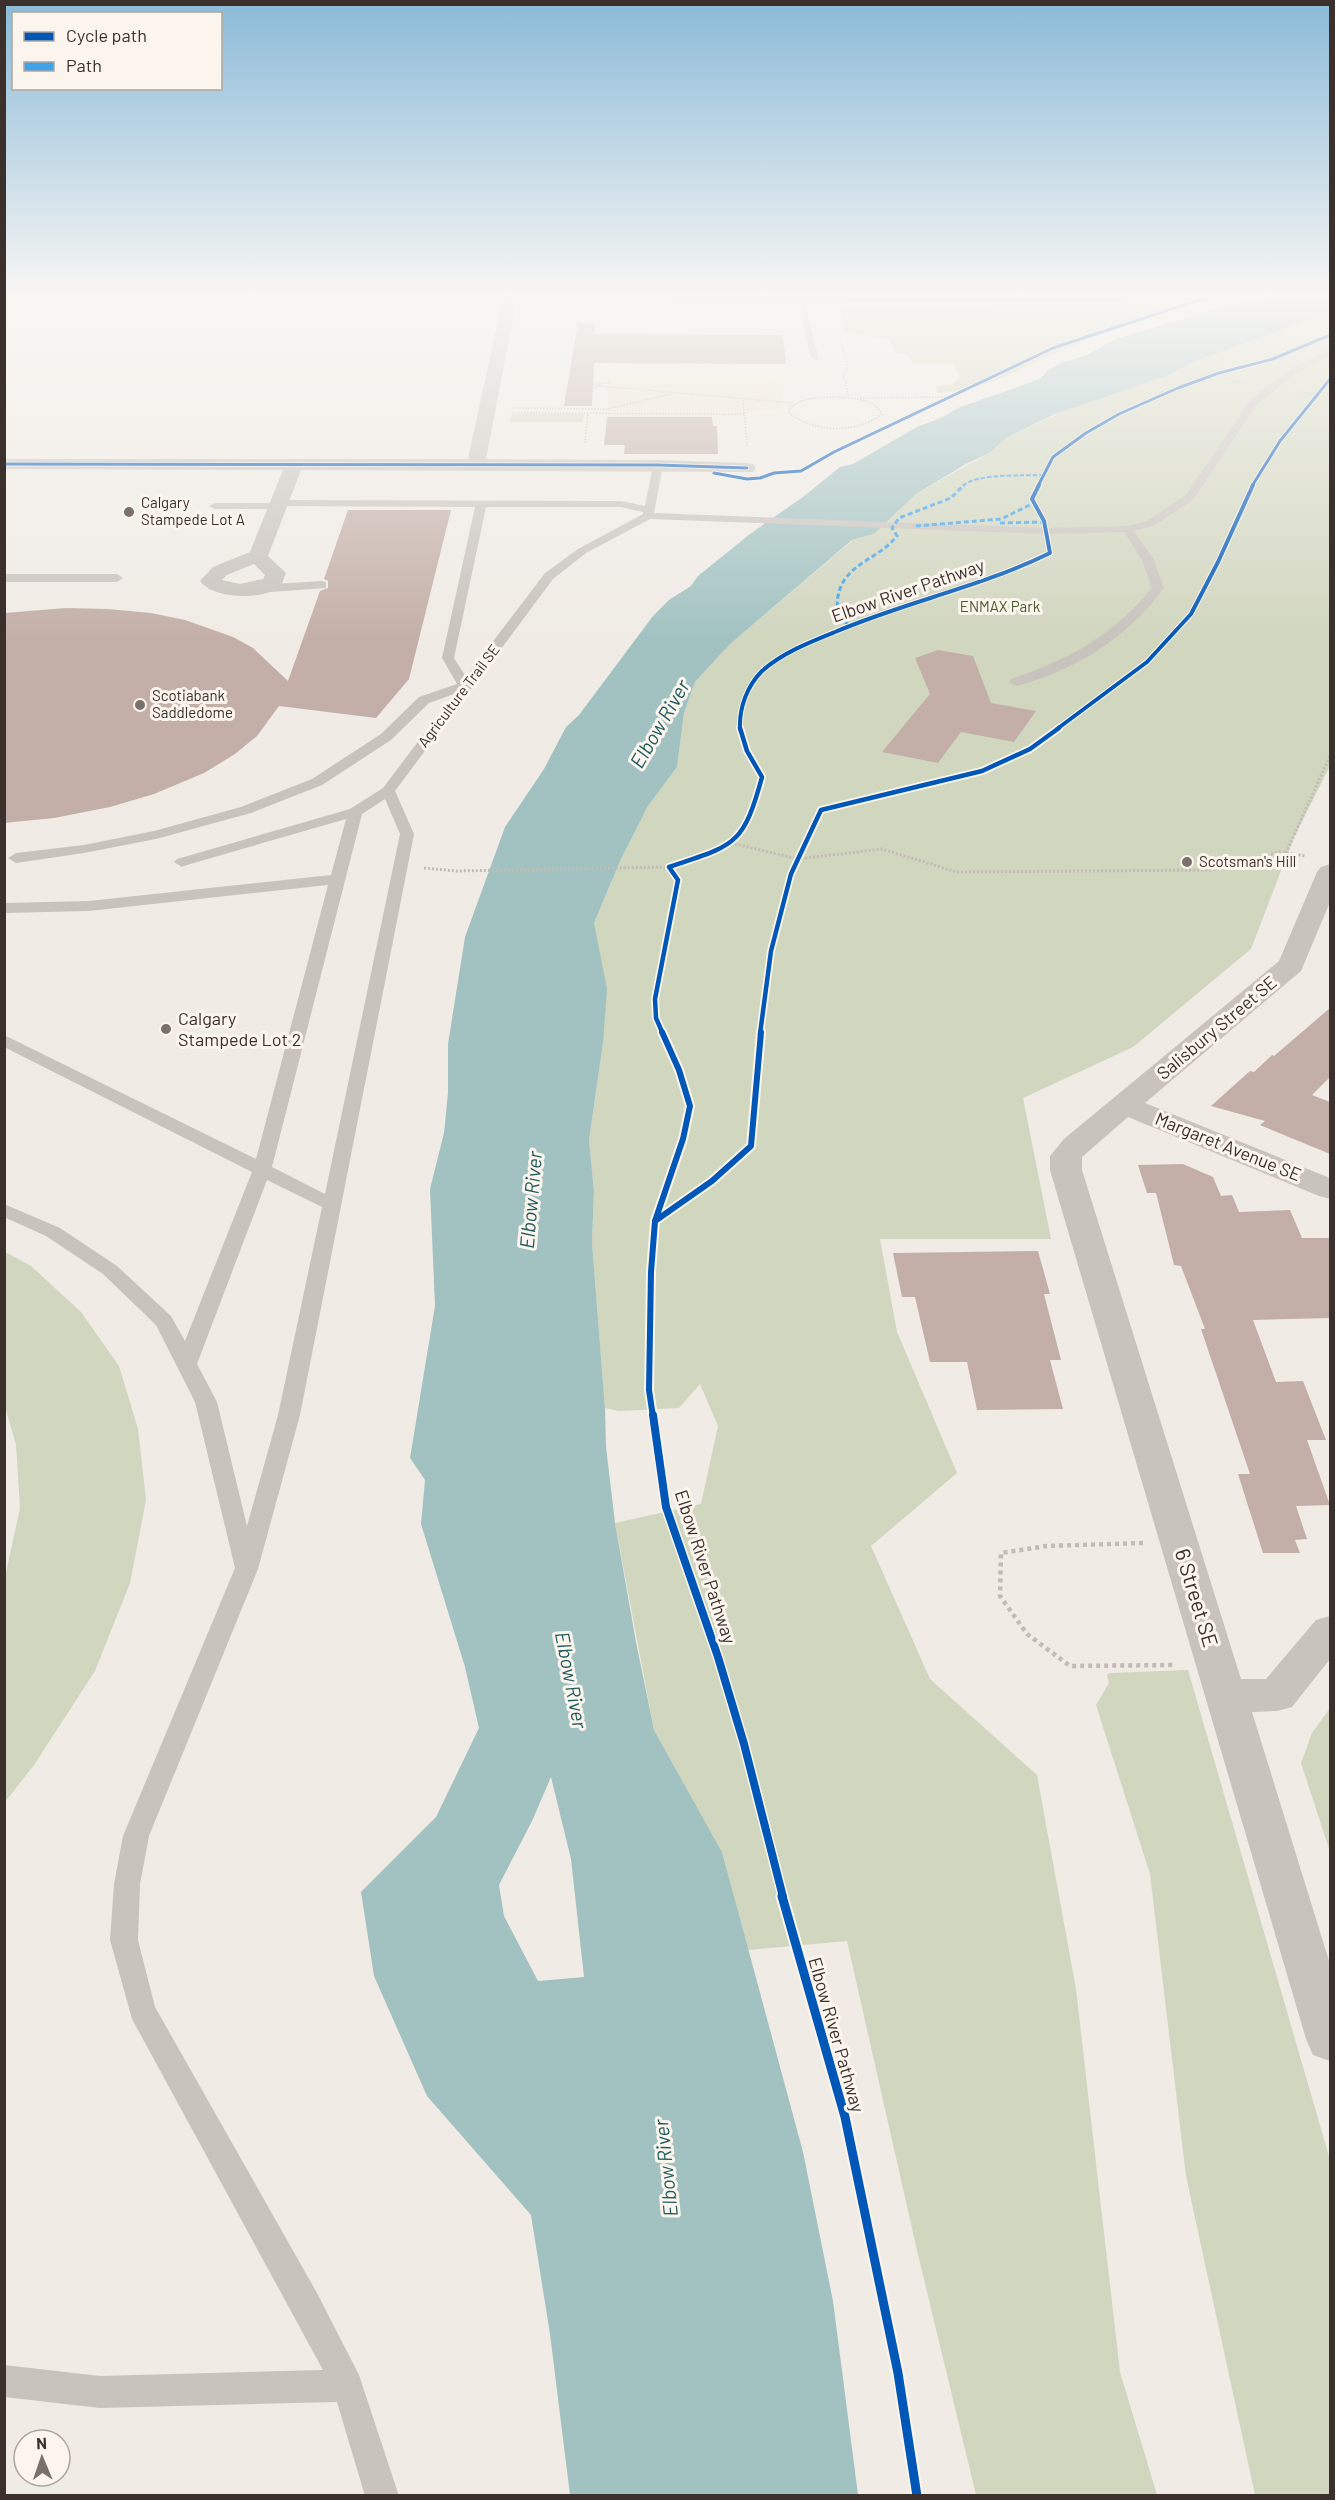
<svg xmlns="http://www.w3.org/2000/svg" width="1335" height="2500" font-family="Barlow,sans-serif">
  <style>
    .green { fill: #d1d6bf }
    .plaza { fill: #eee3d5 }
    .water { fill: #a1c2c1; fill-rule: evenodd }
    .building { fill: #c3afa7 }
    .lines { fill: none; stroke-linecap: round; stroke-linejoin: round }
    .path-far2 { stroke: #c2bbb6; stroke-width: 1.5; stroke-dasharray: 1.5 1.5; stroke-linecap: butt }
    .path-far1 { stroke: #c2bbb6; stroke-width: 3; stroke-dasharray: 2 2; stroke-linecap: butt }
    .path { stroke: #c2bbb6; stroke-width: 4.5; stroke-dasharray: 4 4; stroke-linecap: butt }
    .service { fill: #c9c3be; fill-rule: evenodd }
    .minor { fill: #c9c3be; fill-rule: evenodd }
    .quiet-far1 { stroke: #3fa3eb; stroke-width: 2; stroke-dasharray: 4.5 2; stroke-linecap: butt }
    .quiet { stroke: #3fa3eb; stroke-width: 3; stroke-dasharray: 5 3; stroke-linecap: butt }
    .cycleway-far5-casing { stroke: #fbf5ee; stroke-width: 4.5 }
    .cycleway-far4-casing { stroke: #fbf5ee; stroke-width: 6 }
    .cycleway-far3-casing { stroke: #fbf5ee; stroke-width: 8 }
    .cycleway-far2-casing { stroke: #fbf5ee; stroke-width: 10 }
    .cycleway-far1-casing { stroke: #fbf5ee; stroke-width: 11 }
    .cycleway-casing { stroke: #fbf5ee; stroke-width: 13 }
    .cycleway-far5 { stroke: #0057b8; stroke-width: 3 }
    .cycleway-far4 { stroke: #0057b8; stroke-width: 4 }
    .cycleway-far3 { stroke: #0057b8; stroke-width: 4.5 }
    .cycleway-far2 { stroke: #0057b8; stroke-width: 6 }
    .cycleway-far1 { stroke: #0057b8; stroke-width: 8 }
    .cycleway { stroke: #0057b8; stroke-width: 9 }
    .poi-dot { fill: #7a716c; stroke: #fbf5ee; stroke-width: 2 }
    .labels { text-anchor: middle; stroke-width: 6; stroke-linejoin: round; paint-order: stroke }
    .far-poi-label { font-size: 15px; fill: #3b302b; stroke: #fbf5ee; text-anchor: start }
    .far-park-label { font-size: 15px; fill: #4a5a2e; stroke: #fbf5ee }
    .far-street-label { font-size: 15px; fill: #3b302b; stroke: #fbf5ee }
    .street-label { font-size: 18px; fill: #3b302b; stroke: #fbf5ee }
    .poi-label { font-size: 18px; fill: #3b302b; stroke: #fbf5ee; text-anchor: start }
    .water-label { font-size: 20px; font-style: italic; fill: #1f5a5e; stroke: #fbf5ee }
    .near-street-label { font-size: 21px; fill: #3b302b; stroke: #fbf5ee }
  </style>
  <rect width="100%" height="100%" fill="#f0ebe5"/>
  <path class="green" d="M 1154,304 L 1162,311 C 1129,324 1095,336 1063,350 C 1023,367 982,393 937,393 L 936,386 L 953,384 L 960,378 L 954,364 L 914,364 L 907,355 L 895,353 L 888,338 L 848,334 L 841,326 L 841,307 Z
    M 1330,312 L 1330,766 L 1294,837 L 1251,949 L 1133,1047 L 1023,1098 L 1051,1239 L 880,1239 L 897,1332 L 957,1473 L 871,1546 L 930,1679 L 1037,1775 L 1076,1989 L 1120,2372 L 1157,2495 L 976,2495 L 916,2246 L 847,1941 L 748,1950 L 722,1852 L 654,1730 L 615,1523 L 701,1504 L 718,1426 L 700,1384 L 679,1408 L 619,1411 L 605,1408 L 592,1243 L 594,1191 L 589,1140 L 603,1043 L 594,923 L 621,859 L 648,806 L 677,767 L 684,713 L 695,682 L 729,645 L 853,540 L 874,534 L 916,494 L 991,452 L 1006,438 L 1075,406 L 1166,376 L 1196,361 Z
    M 512,414 L 584,414 L 583,422 L 510,422 Z
    M 5,1252 L 31,1266 L 81,1312 L 119,1366 L 138,1429 L 146,1500 L 130,1583 L 95,1671 L 34,1765 L 5,1802 L 4,1582 L 20,1508 L 16,1445 L 5,1406 Z
    M 1188,1670 L 1330,2160 L 1330,2495 L 1255,2495 L 1186,2176 L 1150,1874 L 1096,1705 L 1109,1683 L 1107,1675 L 1110,1673 Z
    M 1330,1708 L 1330,1852 L 1301,1763 L 1312,1733 Z"/>
  <path class="plaza" d="M 609,381 L 780,382 L 783,409 L 759,409 L 759,411 L 607,411 Z"/>
  <path class="water" d="M 1271,293 L 1330,293 L 1330,312 L 1196,361 L 1166,376 L 1055,414 L 1006,438 L 991,452 L 966,464 L 916,494 L 874,534 L 852,540 L 729,645 L 695,682 L 684,713 L 677,767 L 648,806 L 621,859 L 594,923 L 607,989 L 603,1043 L 589,1140 L 594,1191 L 592,1243 L 605,1408 L 606,1447 L 615,1523 L 636,1642 L 654,1730 L 722,1852 L 803,2152 L 833,2301 L 858,2495 L 570,2495 L 550,2334 L 531,2215 L 427,2096 L 374,1976 L 361,1892 L 436,1817 L 479,1728 L 465,1667 L 421,1524 L 425,1480 L 410,1458 L 435,1306 L 430,1189 L 444,1133 L 448,1093 L 448,1044 L 465,937 L 505,827 L 544,769 L 566,727 L 579,715 L 653,616 L 669,600 L 691,586 L 698,576 L 750,534 L 803,497 L 840,467 L 853,464 L 917,427 L 943,417 L 958,408 L 1040,379 L 1047,371 L 1060,363 L 1085,356 L 1115,339 ZM 551,1777 L 571,1859 L 584,1977 L 538,1981 L 504,1916 L 499,1885 L 532,1821 Z"/>
  <path class="building" d="M 578,322 L 595,324 L 595,334 L 783,335 L 786,364 L 594,363 L 592,406 L 564,406 Z
    M 607,417 L 712,417 L 713,426 L 717,426 L 718,454 L 624,454 L 625,445 L 604,445 Z
    M 348,510 L 451,510 L 409,679 L 376,718 L 279,706 L 257,736 L 235,754 L 204,773 L 154,794 L 110,807 L 54,818 L 4,823 L 4,613 L 66,608 L 108,609 L 151,613 L 185,620 L 233,637 L 253,648 L 288,681 L 320,591 L 328,588 L 328,581 L 324,579 Z
    M 938,650 L 973,656 L 991,703 L 1036,711 L 1014,742 L 961,732 L 938,763 L 882,752 L 930,694 L 915,658 Z
    M 1330,1008 L 1330,1077 L 1312,1095 L 1330,1102 L 1330,1154 L 1260,1125 L 1265,1121 L 1211,1106 L 1250,1071 L 1254,1072 L 1272,1055 L 1274,1056 Z
    M 1183,1164 L 1213,1177 L 1221,1196 L 1232,1195 L 1239,1212 L 1290,1210 L 1302,1238 L 1330,1238 L 1330,1318 L 1253,1320 L 1276,1382 L 1303,1381 L 1326,1440 L 1307,1440 L 1330,1505 L 1296,1506 L 1307,1539 L 1295,1540 L 1300,1553 L 1263,1553 L 1238,1474 L 1250,1474 L 1201,1329 L 1205,1329 L 1181,1266 L 1174,1265 L 1156,1193 L 1147,1193 L 1138,1165 Z
    M 1038,1251 L 1050,1294 L 1044,1294 L 1061,1360 L 1050,1360 L 1063,1409 L 977,1410 L 967,1362 L 930,1362 L 915,1297 L 902,1297 L 893,1253 Z"/>
  <g class="lines">
    <path class="path-far2" d="M 840,338 L 848,369 L 843,373 L 849,398
      M 1215,375 L 1243,383
      M 568,379 L 584,384
      M 587,383 L 600,386 L 593,389 L 580,387 Z
      M 599,384 L 609,382
      M 600,386 L 794,403
      M 567,390 L 581,388
      M 1301,392 L 1315,394
      M 833,397 C 850,398 872,397 882,414 C 858,434 812,433 788,412 C 797,397 817,398 833,397 Z
      M 860,398 L 949,397
      M 743,400 L 747,446
      M 513,408 L 607,409 L 671,394
      M 512,413 L 744,414
      M 585,443 L 588,413"/>
    <path class="path-far1" d="M 731,843 L 798,859 L 882,849 L 957,872 L 1211,870 L 1280,852 L 1306,856
      M 1286,853 L 1330,756
      M 424,868 L 456,871 L 669,867"/>
    <path class="path" d="M 1143,1543 L 1047,1546 L 1001,1553 L 1000,1596 L 1027,1634 L 1070,1666 L 1176,1665"/>
    <path class="service" d="M 797,296 L 804,298 L 819,360 L 811,358 Z
      M 1330,349 L 1330,355 L 1297,373 L 1258,403 L 1193,500 L 1155,525 L 1134,531 L 1154,560 L 1164,588 C 1128,637 1075,671 1016,686 L 1009,682 L 1011,679 C 1070,659 1112,636 1152,588 L 1142,560 L 1124,532 L 1046,534 L 650,519 L 586,553 L 553,579 L 395,791 L 414,834 L 300,1415 L 258,1569 L 149,1836 L 140,1884 L 138,1940 L 155,2007 L 317,2293 L 359,2375 L 399,2496 L 365,2496 L 337,2402 L 100,2408 L 4,2397 L 4,2365 L 100,2376 L 323,2370 L 132,2019 L 110,1940 L 114,1884 L 123,1836 L 235,1568 L 195,1402 L 156,1325 L 103,1274 L 46,1236 L 4,1217 L 4,1204 L 60,1228 L 117,1266 L 171,1316 L 185,1341 L 252,1172 L 4,1047 L 4,1035 L 256,1159 L 328,885 L 89,911 L 4,913 L 4,903 L 89,901 L 331,875 L 346,819 L 187,865 L 182,867 L 174,862 L 177,859 L 350,809 L 383,788 L 454,694 L 429,703 L 391,740 L 322,785 L 251,813 L 156,839 L 84,853 L 16,863 L 8,858 L 16,853 L 84,845 L 154,831 L 241,807 L 312,779 L 381,734 L 419,697 L 457,684 L 442,658 L 475,507 L 283,506 L 278,509 L 215,509 L 209,506 L 215,503 L 274,503 L 279,500 L 621,501 L 645,506 L 653,465 L 658,462 L 663,465 L 654,513 L 1046,528 L 1127,526 L 1147,521 L 1185,496 L 1251,399 L 1291,369 ZM 486,507 L 621,507 L 643,512 L 643,514 L 578,549 L 545,573 L 466,677 L 454,658 ZM 385,799 L 400,834 L 325,1194 L 272,1167 L 362,814 ZM 267,1180 L 322,1207 L 278,1415 L 247,1526 L 217,1402 L 197,1364 Z
      M 4,574 L 117,574 L 123,578 L 117,582 L 4,582 Z
      M 322,581 L 326,582 L 326,588 L 256,593 L 250,589 L 256,585 Z"/>
    <path class="minor" d="M 4,293 L 1112,295 L 1184,293 L 1177,297 L 1112,303 L 516,302 L 486,459 L 658,460 L 747,463 L 753,464 L 756,468 L 753,472 L 301,470 L 268,556 L 286,573 C 284,577 283,583 280,586 C 265,601 212,599 200,581 L 213,567 L 250,552 L 283,470 L 4,469 L 4,459 L 468,459 L 502,302 L 4,300 ZM 254,564 L 265,575 L 263,579 L 240,584 L 222,580 L 227,575 Z
      M 1330,864 L 1330,902 L 1301,971 L 1145,1103 L 1330,1178 L 1330,1199 L 1319,1196 L 1128,1117 L 1082,1157 L 1082,1170 L 1241,1679 L 1266,1679 L 1316,1620 L 1330,1616 L 1330,1659 L 1292,1707 L 1277,1711 L 1252,1712 L 1330,1964 L 1330,2061 L 1313,2055 L 1306,2039 L 1050,1170 L 1050,1156 L 1064,1139 L 1279,961 L 1317,872 L 1321,867 Z"/>
    <path class="quiet-far1" d="M 963,486 C 976,473 1024,476 1043,475"/>
    <path class="quiet" d="M 1000,523 L 1045,522
      M 916,526 L 1001,519 L 1034,503
      M 849,625 L 838,617 C 831,564 874,565 897,536 L 892,528 L 899,518 L 951,498 L 964,485"/>
    <g class="cycleway-far5-casing">
      <path id="cycleway-far5" d="M 4,296 L 1112,299 L 1177,293
        M 4,464 L 658,465 L 747,468
        M 714,473 L 747,479 L 760,478 L 774,473 L 801,471 L 834,452 L 1053,348 L 1220,293
        M 1038,486 L 1053,457 L 1086,433 L 1119,414 L 1178,388 L 1219,373 L 1273,359 L 1330,335
        M 1252,486 L 1280,441 L 1330,379"/>
    </g>
    <g class="cycleway-far4-casing">
      <path id="cycleway-far4" d="M 740,729 C 739,708 747,686 762,671 C 782,653 810,642 835,632 C 905,602 981,587 1050,553 L 1044,521 L 1032,499 L 1039,485
        M 1057,729 L 1147,662 L 1191,614 L 1218,562 L 1253,485"/>
    </g>
    <g class="cycleway-far3-casing">
      <path id="cycleway-far3" d="M 663,1034 L 656,1018 L 655,999 L 678,880 L 669,867 C 734,845 743,847 762,777 L 747,751 L 740,728
        M 760,1034 L 771,951 L 791,874 L 821,810 L 982,771 L 1030,749 L 1059,728"/>
    </g>
    <g class="cycleway-far2-casing">
      <path id="cycleway-far2" d="M 655,1221 L 712,1181 L 751,1146 L 761,1032
        M 653,1417 L 649,1390 L 651,1272 L 655,1221 L 683,1139 L 690,1106 L 679,1070 L 662,1032"/>
    </g>
    <g class="cycleway-far1-casing">
      <path id="cycleway-far1" d="M 653,1415 L 666,1507 L 718,1657 L 744,1744 L 783,1897"/>
    </g>
    <g class="cycleway-casing">
      <path id="cycleway" d="M 782,1896 L 845,2117 L 898,2373 L 917,2496"/>
    </g>
    <use href="#cycleway-far5" class="cycleway-far5"/>
    <use href="#cycleway-far4" class="cycleway-far4"/>
    <use href="#cycleway-far3" class="cycleway-far3"/>
    <use href="#cycleway-far2" class="cycleway-far2"/>
    <use href="#cycleway-far1" class="cycleway-far1"/>
    <use href="#cycleway" class="cycleway"/>
  </g>
  <linearGradient id="sky" x2="0" y2="1"><stop stop-color="#8bbad8"/><stop offset="0.46" stop-color="#f8f6f3"/><stop offset="1" stop-color="#f8f6f3" stop-opacity="0"/></linearGradient>
  <rect width="1335" height="642" fill="url(#sky)"/>
  <g class="poi-dot">
    <circle cx="129" cy="512" r="6"/>
    <circle cx="140" cy="705" r="6"/>
    <circle cx="1187" cy="862" r="6"/>
    <circle cx="166" cy="1029" r="6"/>
  </g>
  <g class="labels">
    <g class="far-poi-label">
      <text x="141" y="508">Calgary<tspan x="141" dy="17">Stampede Lot A</tspan></text>
      <text x="152" y="701">Scotiabank<tspan x="152" dy="17">Saddledome</tspan></text>
      <text x="1199" y="867">Scotsman's Hill</text>
    </g>
    <g class="far-park-label">
      <text x="1000" y="612">ENMAX Park</text>
    </g>
    <g class="far-street-label">
      <text transform="translate(459 696) rotate(-53)" y="5">Agriculture Trail SE</text>
    </g>
    <g class="street-label">
      <text transform="translate(908 591) rotate(-19)" y="6">Elbow River Pathway</text>
      <text transform="translate(1217 1028) rotate(-40)" y="6">Salisbury Street SE</text>
      <text transform="translate(1228 1147) rotate(22)" y="6">Margaret Avenue SE</text>
      <text transform="translate(705 1567) rotate(72)" y="6">Elbow River Pathway</text>
      <text transform="translate(836 2035) rotate(74)" y="6">Elbow River Pathway</text>
    </g>
    <g class="poi-label">
      <text x="178" y="1025">Calgary<tspan x="178" dy="21">Stampede Lot 2</tspan></text>
    </g>
    <g class="water-label">
      <text transform="translate(660 724) rotate(-60)" y="7">Elbow River</text>
      <text transform="translate(531 1200) rotate(-85)" y="7">Elbow River</text>
      <text transform="translate(571 1680) rotate(79)" y="7">Elbow River</text>
      <text transform="translate(666 2168) rotate(-96)" y="7">Elbow River</text>
    </g>
    <g class="near-street-label">
      <text transform="translate(1196 1598) rotate(73)" y="7">6 Street SE</text>
    </g>
  </g>
  <rect width="1335" height="2500" fill="none" stroke="#3b302b" stroke-width="12"/>
  <rect x="12" y="12" width="210" height="78" fill="#fbf5ee" stroke="#aea6a0" stroke-width="1.5"/>
  <rect x="24" y="32" width="30" height="9" fill="#0057b8" stroke="#aea6a0" stroke-width="1.5"/>
  <text x="66" y="42" font-size="18" fill="#3b302b">Cycle path</text>
  <rect x="24" y="62" width="30" height="9" fill="#3fa3eb" stroke="#aea6a0" stroke-width="1.5"/>
  <text x="66" y="72" font-size="18" fill="#3b302b">Path</text>
  <g transform="translate(42 2458) rotate(358)"><circle r="28" fill="#fbf5ee" stroke="#aea6a0" stroke-width="1.5"/>
  <path d="M0-4.5L10 22L0 15L-10 22Z" fill="#7a716c"/>
  <text y="-9" font-size="16" font-weight="bold" text-anchor="middle" fill="#3b302b">N</text>
  </g>
</svg>
